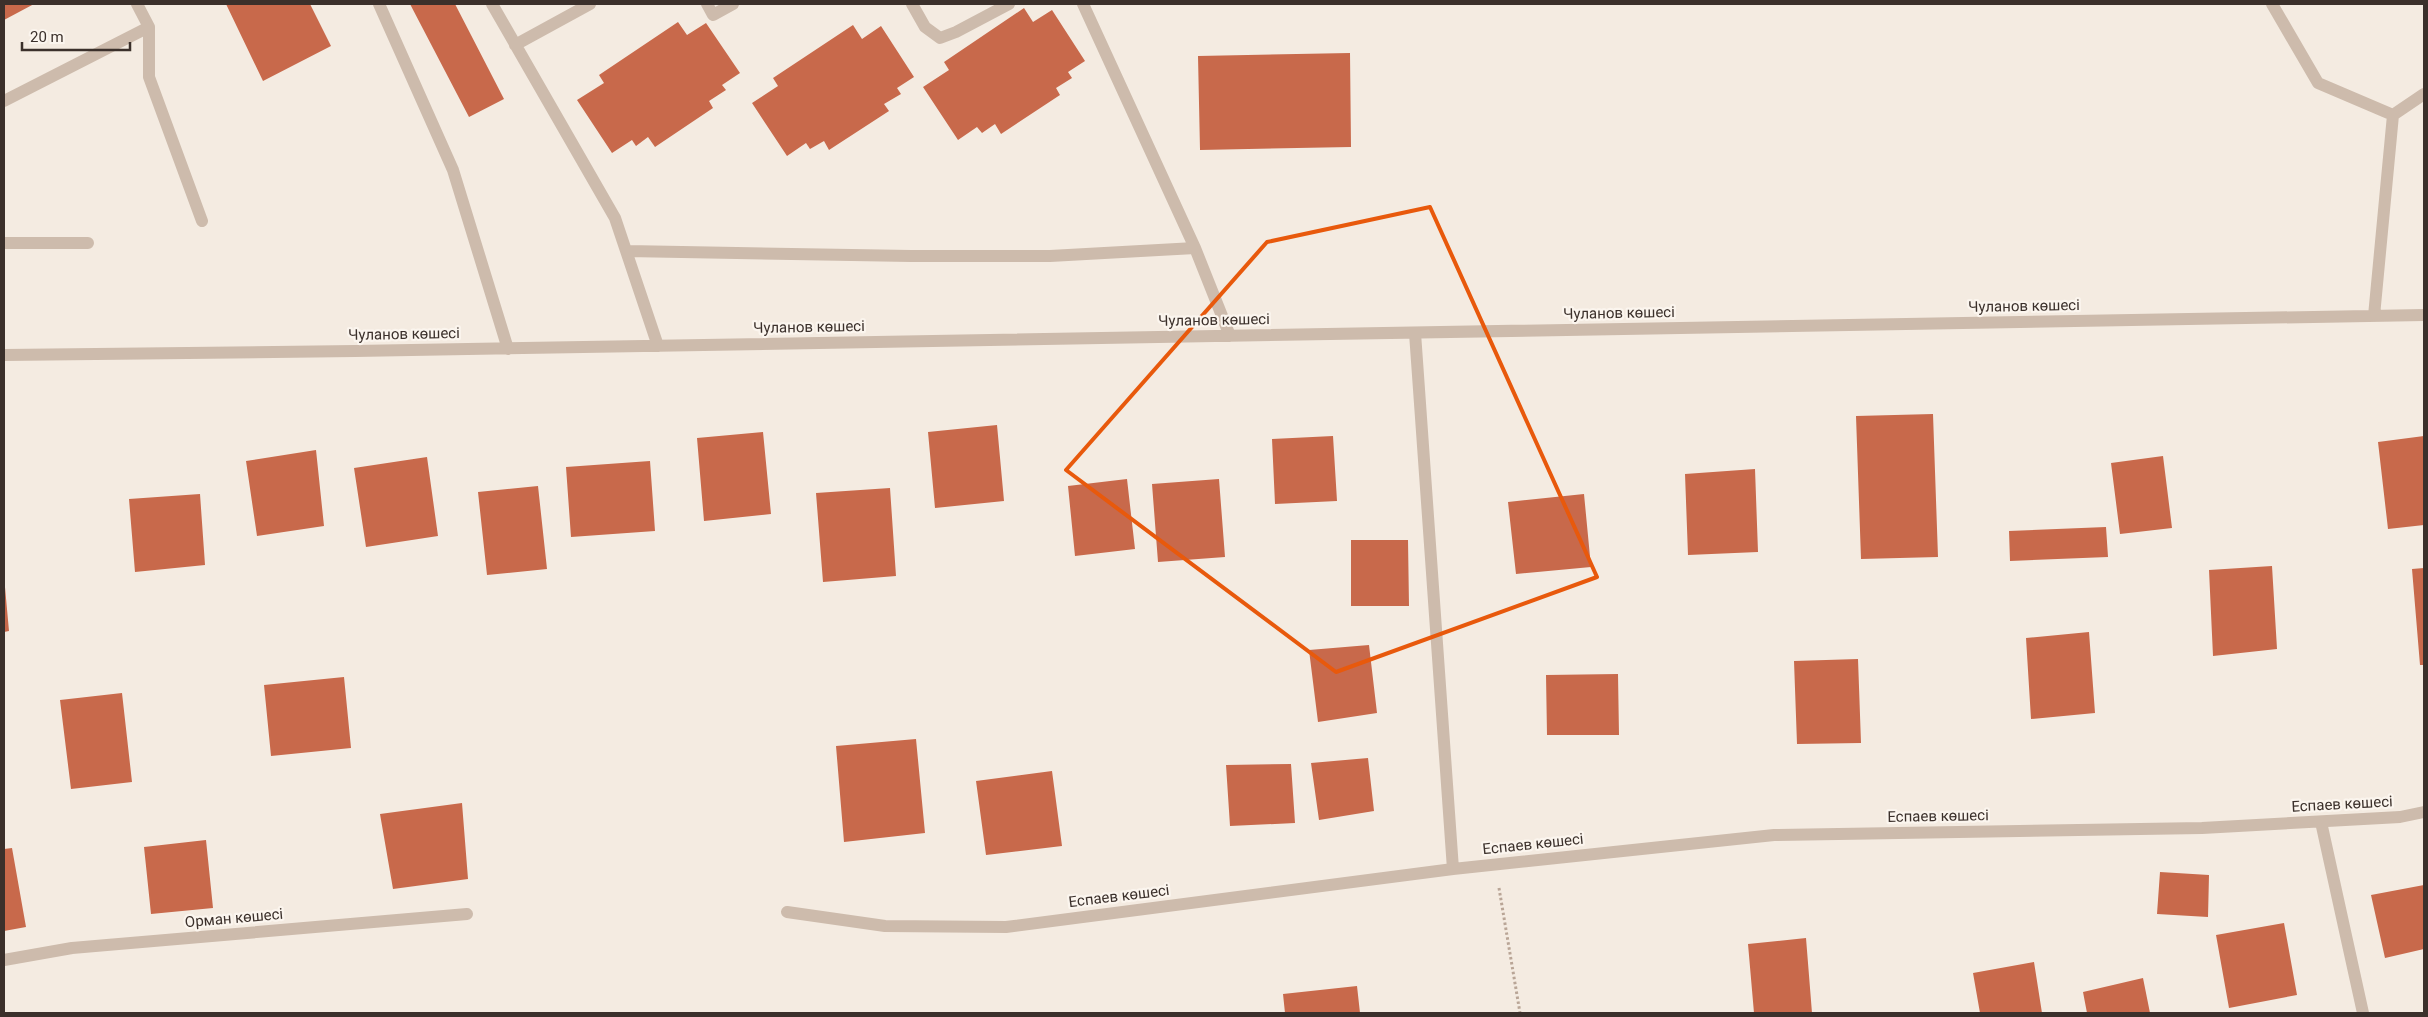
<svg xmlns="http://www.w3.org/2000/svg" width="2428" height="1017" font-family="Roboto,sans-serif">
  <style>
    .building { fill: #c8694b }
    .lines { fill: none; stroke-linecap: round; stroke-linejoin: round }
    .path { stroke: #b9a596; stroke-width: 3; stroke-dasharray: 2.5 2.5; stroke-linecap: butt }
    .minor { stroke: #cdbbac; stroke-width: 12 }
    .marked { fill: none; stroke: #e8590c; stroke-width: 4; stroke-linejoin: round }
    .labels { text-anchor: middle; stroke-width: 4.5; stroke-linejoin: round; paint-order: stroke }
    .street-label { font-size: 15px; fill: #3b302b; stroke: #fbf5ee }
  </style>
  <rect width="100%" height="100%" fill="#f4ebe1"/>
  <path class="building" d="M 4,4 L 34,4 L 4,20 Z
    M 226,4 L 310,4 L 331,46 L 263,81 Z
    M 410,4 L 455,4 L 504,99 L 469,117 Z
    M 1024,8 L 1033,22 L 1052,10 L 1085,61 L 1068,72 L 1072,78 L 1056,88 L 1060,95 L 1001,134 L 995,124 L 982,133 L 977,127 L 958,140 L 923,87 L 949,70 L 944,62 Z
    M 678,22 L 687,35 L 706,23 L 740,73 L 722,85 L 726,90 L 709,101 L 713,108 L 655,147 L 648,137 L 636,146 L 632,140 L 612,153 L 577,100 L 604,83 L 599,75 Z
    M 853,25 L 862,39 L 881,26 L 914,77 L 897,88 L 901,94 L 884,104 L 889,111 L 829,150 L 824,141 L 810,149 L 806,143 L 787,156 L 752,103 L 778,86 L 773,78 Z
    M 1350,53 L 1351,147 L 1200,150 L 1198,56 Z
    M 1933,414 L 1938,557 L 1861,559 L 1856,416 Z
    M 997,425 L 1004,501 L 935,508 L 928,432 Z
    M 763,432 L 771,514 L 704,521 L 697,438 Z
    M 1333,436 L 1337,501 L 1275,504 L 1272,439 Z
    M 2424,436 L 2424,525 L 2388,529 L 2378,442 Z
    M 316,450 L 324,526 L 257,536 L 246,461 Z
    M 2163,456 L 2172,528 L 2120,534 L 2111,463 Z
    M 427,457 L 438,536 L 366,547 L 354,468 Z
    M 650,461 L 655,531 L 571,537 L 566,467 Z
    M 1755,469 L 1758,552 L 1688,555 L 1685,474 Z
    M 1127,479 L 1135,549 L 1075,556 L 1068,486 Z
    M 1219,479 L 1225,557 L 1158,562 L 1152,484 Z
    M 538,486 L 547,569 L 487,575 L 478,492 Z
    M 890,488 L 896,576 L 823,582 L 816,493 Z
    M 200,494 L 205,565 L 135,572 L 129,499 Z
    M 1584,494 L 1591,567 L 1516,574 L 1508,502 Z
    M 2106,527 L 2108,557 L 2010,561 L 2009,531 Z
    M 1351,540 L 1408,540 L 1409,606 L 1351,606 Z
    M 2272,566 L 2277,649 L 2213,656 L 2209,570 Z
    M 2424,568 L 2424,665 L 2420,665 L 2412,569 Z
    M 4,576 L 9,631 L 4,632 Z
    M 2089,632 L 2095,713 L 2031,719 L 2026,638 Z
    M 1369,645 L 1377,713 L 1318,722 L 1309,650 Z
    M 1858,659 L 1861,743 L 1797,744 L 1794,661 Z
    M 1618,674 L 1619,735 L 1547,735 L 1546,675 Z
    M 344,677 L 351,748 L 271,756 L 264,685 Z
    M 122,693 L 132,782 L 71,789 L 60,700 Z
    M 916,739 L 925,833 L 844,842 L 836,746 Z
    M 1368,758 L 1374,811 L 1319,820 L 1311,763 Z
    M 1291,764 L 1295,823 L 1230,826 L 1226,765 Z
    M 1052,771 L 1062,846 L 986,855 L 976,781 Z
    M 462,803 L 468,879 L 393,889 L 380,814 Z
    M 206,840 L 213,908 L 151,914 L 144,847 Z
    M 12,848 L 26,927 L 4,931 L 4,849 Z
    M 2160,872 L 2209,875 L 2208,917 L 2157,914 Z
    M 2424,885 L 2424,949 L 2385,958 L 2371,895 Z
    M 2284,923 L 2297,995 L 2229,1008 L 2216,935 Z
    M 1806,938 L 1812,1013 L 1754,1013 L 1748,944 Z
    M 2034,962 L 2042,1013 L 1980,1013 L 1973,973 Z
    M 2143,978 L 2150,1013 L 2087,1013 L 2083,992 Z
    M 1357,986 L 1360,1013 L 1285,1013 L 1283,994 Z"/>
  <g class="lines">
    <path class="path" d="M 1499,888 L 1520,1013"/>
    <path class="minor" d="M 137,4 L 149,27 L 149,77 L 202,221
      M 379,4 L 453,170 L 508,349
      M 492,4 L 615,218 L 658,346
      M 707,4 L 713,15 L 733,4
      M 912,4 L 925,27 L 940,38 L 956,32 L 1009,4
      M 1083,4 L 1195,248 L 1230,336
      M 2272,4 L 2318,83 L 2393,115
      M 515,45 L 590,4
      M 4,101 L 149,27
      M 2393,115 L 2424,94
      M 4,243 L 88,243
      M 627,251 L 911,256 L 1050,256 L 1195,248
      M 2374,316 L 2393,115
      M 4,355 L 355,351 L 2424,315
      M 2321,822 L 2363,1013
      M 1453,869 L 1774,835 L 2202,828 L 2400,817 L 2424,812
      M 787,912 L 885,926 L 1006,927 L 1453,869 L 1415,333
      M 4,960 L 72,948 L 467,914"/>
  </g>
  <path class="marked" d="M 1430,207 L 1597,577 L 1336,672 L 1066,470 L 1267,242 Z"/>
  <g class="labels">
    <g class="street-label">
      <text transform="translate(2024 306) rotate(-1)" y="5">Чуланов көшесі</text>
      <text transform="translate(1619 313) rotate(-1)" y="5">Чуланов көшесі</text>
      <text transform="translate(1214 320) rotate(-1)" y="5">Чуланов көшесі</text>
      <text transform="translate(809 327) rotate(-1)" y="5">Чуланов көшесі</text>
      <text transform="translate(404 334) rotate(-1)" y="5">Чуланов көшесі</text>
      <text transform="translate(2342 804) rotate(-3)" y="5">Еспаев көшесі</text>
      <text transform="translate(1938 816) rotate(-1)" y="5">Еспаев көшесі</text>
      <text transform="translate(1533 844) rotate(-6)" y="5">Еспаев көшесі</text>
      <text transform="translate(1119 896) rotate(-7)" y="5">Еспаев көшесі</text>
      <text transform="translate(234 918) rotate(-5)" y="5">Орман көшесі</text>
    </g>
  </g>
  <rect width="2428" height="1017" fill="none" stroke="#3b302b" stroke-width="10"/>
  <path d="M22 42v8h108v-8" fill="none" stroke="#3b302b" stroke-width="2.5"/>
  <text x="30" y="42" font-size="15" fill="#3b302b" stroke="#fbf5ee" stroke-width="4" paint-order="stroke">20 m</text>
</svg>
